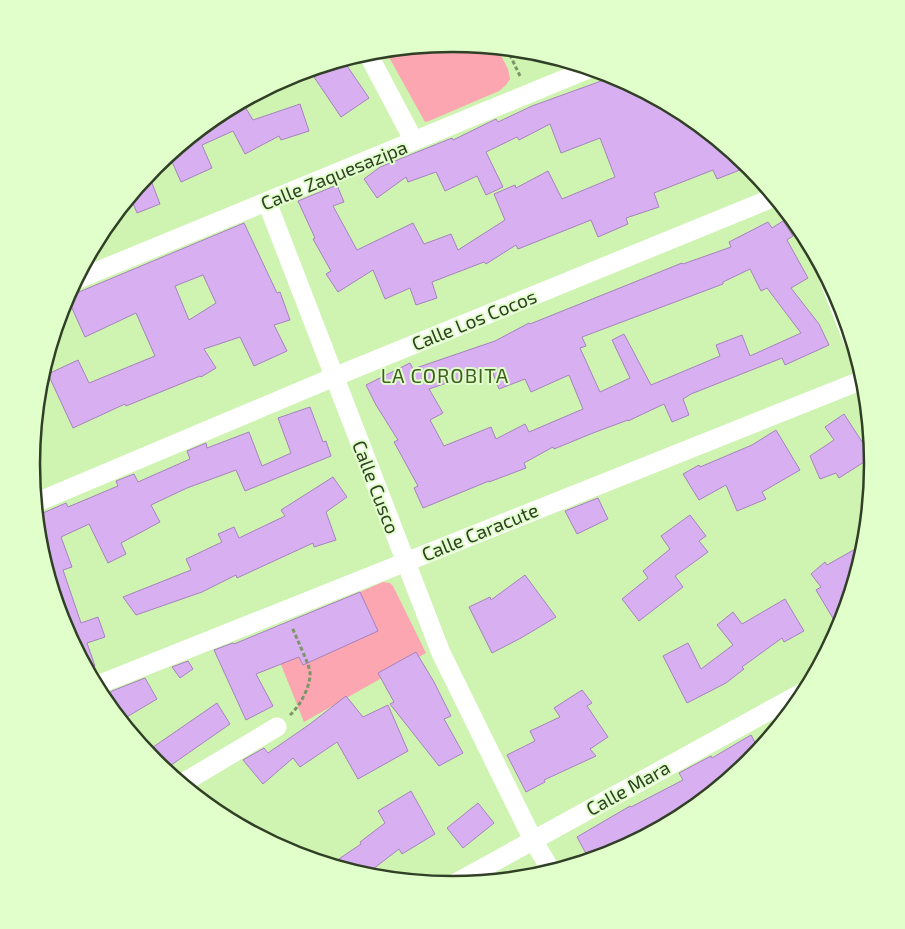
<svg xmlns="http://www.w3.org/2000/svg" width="905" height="929" font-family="'Exo 2',sans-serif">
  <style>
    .green { fill: #fba6b0 }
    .building { fill: #d8b0f1; stroke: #a682bd; fill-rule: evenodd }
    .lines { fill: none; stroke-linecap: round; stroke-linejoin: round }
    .path { stroke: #7c9568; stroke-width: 3; stroke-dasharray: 4 2.5; stroke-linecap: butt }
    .street { stroke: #fff; stroke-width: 19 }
    .labels { text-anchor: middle; stroke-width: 4; stroke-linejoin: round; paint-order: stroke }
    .street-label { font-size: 19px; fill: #303f25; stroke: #e1ffca }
    .neighbourhood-label { font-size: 20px; letter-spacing: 1px; fill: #405f22; stroke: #e1ffca }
    .rim { fill: none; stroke: #303f25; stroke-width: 2.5 }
  </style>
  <rect width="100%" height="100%" fill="#cff4b2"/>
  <path class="green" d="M 453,43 L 497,48 L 508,69 L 510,79 L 506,85 L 499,91 L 429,121 L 425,122 L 385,50 Z
    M 383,582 L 390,583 L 393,586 L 426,653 L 304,722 L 268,632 Z"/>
  <path class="building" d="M 343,60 L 369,98 L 341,117 L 314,77 L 336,62 Z
    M 615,76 L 687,114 L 750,166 L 717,179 L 713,170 L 654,193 L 659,207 L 626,218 L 628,224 L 598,237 L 591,220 L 518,249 L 516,245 L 486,264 L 484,262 L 432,282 L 437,298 L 416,305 L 410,288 L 385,299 L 373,270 L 338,292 L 326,274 L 331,271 L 313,239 L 315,238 L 298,201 L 337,185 L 344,202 L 333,206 L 357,250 L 413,223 L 424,244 L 451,234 L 458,250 L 505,220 L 494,194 L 515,185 L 516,188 L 548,171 L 562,199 L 615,177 L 600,138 L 561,153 L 550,124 L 519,140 L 517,137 L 486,152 L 503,187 L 486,195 L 477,176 L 445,191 L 436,172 L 408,182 L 406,177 L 377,198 L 364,179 L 380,167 L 452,138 L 453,140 L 496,119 L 498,122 L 532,106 Z
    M 300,104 L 309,131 L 281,140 L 279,136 L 245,154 L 233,131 L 202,145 L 212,168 L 181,182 L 169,155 L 212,120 L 244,105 L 253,120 Z
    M 152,183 L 160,204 L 137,213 L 130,196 L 137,189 Z
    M 783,221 L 793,236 L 787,240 L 808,278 L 791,288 L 819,324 L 829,345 L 785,365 L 782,358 L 691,394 L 683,399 L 689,415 L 672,422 L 664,404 L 628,421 L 628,420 L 593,433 L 554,449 L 553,447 L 524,463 L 526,468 L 489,482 L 489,481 L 423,508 L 414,488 L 418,486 L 394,442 L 398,440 L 376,405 L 366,385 L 410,363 L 413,369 L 495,341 L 529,323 L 530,324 L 682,263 L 683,264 L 731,247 L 729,242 L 768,222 L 772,228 ZM 750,269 L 761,291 L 767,288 L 801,333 L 750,356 L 742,335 L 716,345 L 720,356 L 651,385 L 624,334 L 612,340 L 630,378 L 600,392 L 580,348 L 586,346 L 582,337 L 723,284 L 723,282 ZM 491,368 L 499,389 L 525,379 L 531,392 L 569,375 L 583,409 L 529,432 L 525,424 L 496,439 L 491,427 L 444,446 L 430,420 L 443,413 L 429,389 Z
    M 244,223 L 277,293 L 280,292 L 290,320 L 274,325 L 287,351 L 254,366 L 240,337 L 204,349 L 216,368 L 201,377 L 200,376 L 126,406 L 125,404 L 73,428 L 48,374 L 78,360 L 89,383 L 155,356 L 136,313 L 85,337 L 67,297 ZM 203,275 L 216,303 L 189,320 L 175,286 Z
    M 310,407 L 323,442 L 326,441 L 331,456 L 245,491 L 236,470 L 187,488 L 151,505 L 160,522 L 121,543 L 126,554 L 108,563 L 89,524 L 61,537 L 72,567 L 63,570 L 81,623 L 98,617 L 105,637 L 87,643 L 95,666 L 87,669 L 63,625 L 39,546 L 36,516 L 66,503 L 68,507 L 118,486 L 116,481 L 134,474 L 138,482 L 190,459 L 187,451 L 206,443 L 207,448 L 249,432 L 262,466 L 291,453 L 278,418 Z
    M 844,414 L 872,457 L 839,478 L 836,473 L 820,479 L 810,456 L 834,440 L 825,427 Z
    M 776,430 L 800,470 L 762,492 L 766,499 L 737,511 L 726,485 L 699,500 L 683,474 L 699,465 L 700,467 L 752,445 Z
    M 333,477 L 347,497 L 326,512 L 336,540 L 314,547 L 313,543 L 237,578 L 236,575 L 202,592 L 136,615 L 123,597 L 191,570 L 186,559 L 222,542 L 218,534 L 234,527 L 239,538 L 285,516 L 281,510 Z
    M 598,498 L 608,519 L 577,534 L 565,511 Z
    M 690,515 L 706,536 L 699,541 L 708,552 L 675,576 L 683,587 L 639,621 L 622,599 L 648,578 L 643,571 L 670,549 L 661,536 Z
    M 866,543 L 842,626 L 840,630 L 816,590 L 821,587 L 811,574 L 825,562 L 827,565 Z
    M 525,575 L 556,617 L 521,638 L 492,653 L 469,607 L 490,597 L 491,600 Z
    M 360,592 L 378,631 L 303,665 L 299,657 L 256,674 L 273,706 L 246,720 L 214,650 L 233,643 L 234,644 Z
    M 785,599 L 804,631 L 784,642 L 782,638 L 742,667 L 744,669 L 726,683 L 687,703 L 663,656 L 688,643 L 701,669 L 733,645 L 717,625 L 733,612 L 742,624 Z
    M 416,652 L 434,682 L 451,716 L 444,719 L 463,753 L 439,766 L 390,704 L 394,702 L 378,673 Z
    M 188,661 L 193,669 L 180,678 L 172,667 Z
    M 145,678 L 157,699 L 120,721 L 102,698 L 112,691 Z
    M 582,690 L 592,703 L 587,706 L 608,737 L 590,749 L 596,756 L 544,780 L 545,782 L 526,792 L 507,755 L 535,741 L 530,731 L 560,717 L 554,708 Z
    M 346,696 L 363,717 L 388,705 L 408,751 L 358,779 L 337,742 L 300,767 L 293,758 L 263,784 L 243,760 L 264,748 L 268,753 L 310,724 Z
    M 217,703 L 230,724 L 164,770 L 146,752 Z
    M 751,735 L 760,751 L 750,763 L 692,810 L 646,834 L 648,835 L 613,854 L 590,861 L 577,837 L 630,806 L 631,807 L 683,780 L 679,773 L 711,756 L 712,758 Z
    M 411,791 L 435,834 L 402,854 L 399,849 L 364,876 L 330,865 L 361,844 L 360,842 L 385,823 L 378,811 Z
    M 478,803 L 494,823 L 463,848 L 447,828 Z"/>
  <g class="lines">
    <path class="path" d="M 507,49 L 521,78
      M 290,715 C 300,706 311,686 310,672 C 309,664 296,637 292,627"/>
    <path class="street" d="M 367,52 L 414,141
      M 267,202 L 441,653 L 533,840 L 552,872
      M 828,277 L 853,341
      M 76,280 L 591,68
      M 35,503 L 334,377 L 775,197
      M 95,686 L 865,379
      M 181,784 L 277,727
      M 450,886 L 807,690"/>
  </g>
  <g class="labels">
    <g class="street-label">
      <text transform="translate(334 175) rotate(-22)" y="7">Calle Zaquesazipa</text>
      <text transform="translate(474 320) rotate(-22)" y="7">Calle Los Cocos</text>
      <text transform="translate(376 487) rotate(69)" y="7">Calle Cusco</text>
      <text transform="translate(480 532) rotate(-22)" y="7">Calle Caracute</text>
      <text transform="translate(628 788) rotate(-29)" y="7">Calle Mara</text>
    </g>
    <g class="neighbourhood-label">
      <text x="445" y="383">LA COROBITA</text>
    </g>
  </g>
  <path d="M0 0H905V929H0ZM40 464a412 412 0 1 1 824 0a412 412 0 1 1-824 0Z" fill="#e1ffca" fill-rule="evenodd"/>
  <path class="rim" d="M40 464a412 412 0 1 1 824 0a412 412 0 1 1-824 0Z"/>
</svg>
